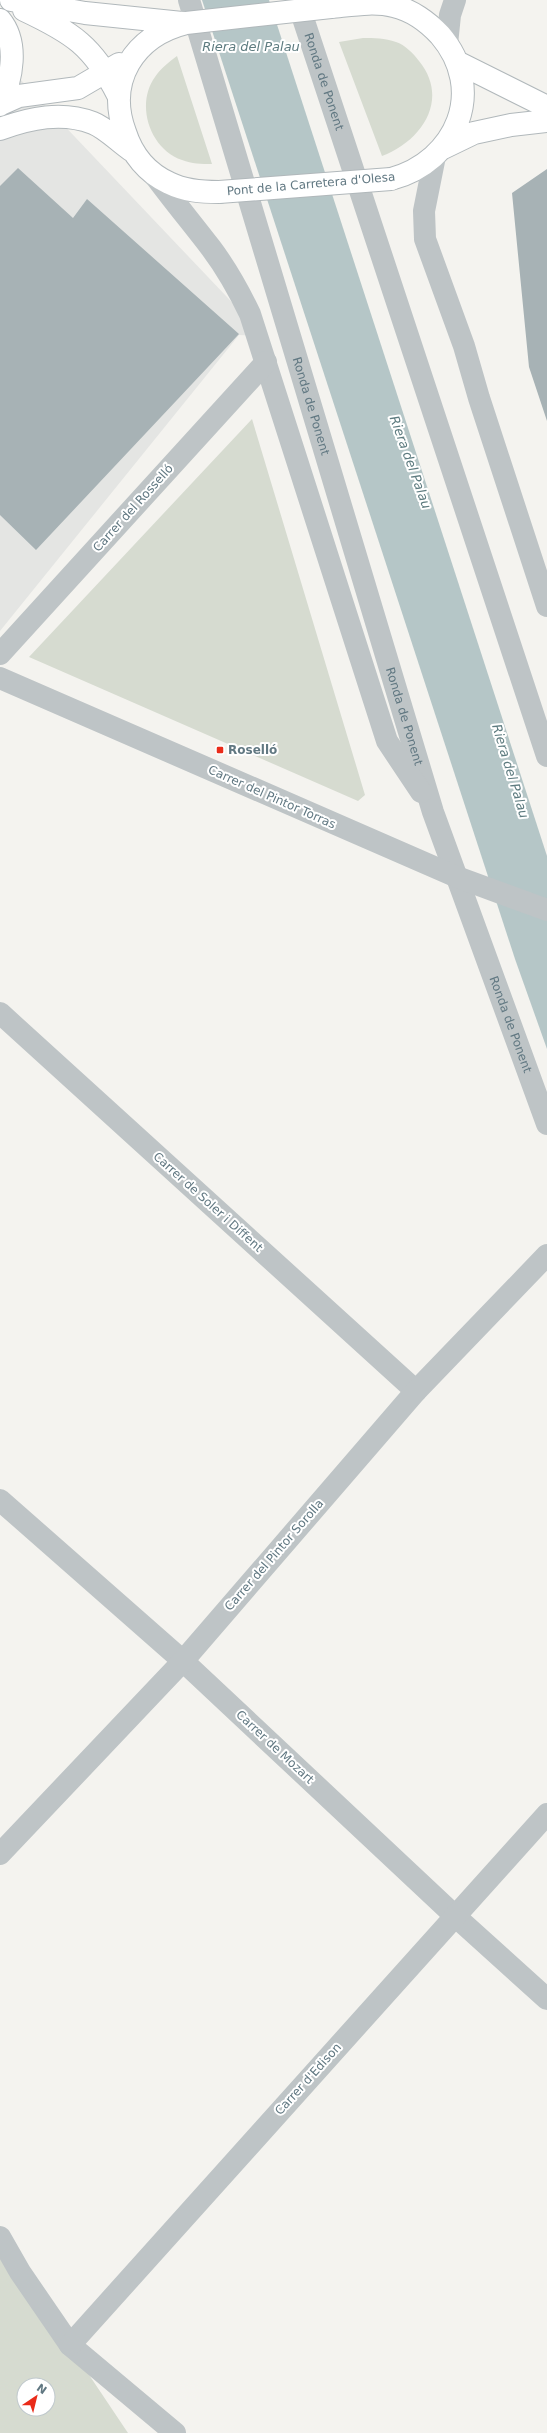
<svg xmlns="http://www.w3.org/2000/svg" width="547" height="2433" font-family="'DejaVu Sans',sans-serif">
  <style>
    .built { fill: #e4e5e3 }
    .green { fill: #d6dbd0; fill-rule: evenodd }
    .water { fill: #b5c6c7 }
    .building { fill: #a7b2b5 }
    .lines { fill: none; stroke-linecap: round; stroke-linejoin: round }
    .secondary-casing { stroke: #b1b8bb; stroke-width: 24 }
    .street { stroke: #bec4c6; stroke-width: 22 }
    .secondary { stroke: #fff; stroke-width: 22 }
    .secondary-bridge-casing { stroke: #b1b8bb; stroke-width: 24; stroke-linecap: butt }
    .secondary-bridge { stroke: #fff; stroke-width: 22 }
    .poi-dot { fill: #ea2b19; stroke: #fff; stroke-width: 1.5 }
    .labels { text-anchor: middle; stroke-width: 4; stroke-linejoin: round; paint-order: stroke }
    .street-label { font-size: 12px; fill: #617882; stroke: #fff }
    .poi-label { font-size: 12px; font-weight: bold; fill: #617882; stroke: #fff; text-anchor: start }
    .water-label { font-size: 13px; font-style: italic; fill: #5d7b7f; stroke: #fff }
  </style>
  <rect width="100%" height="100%" fill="#f4f3ef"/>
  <path class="built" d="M 0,58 L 264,336 L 239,335 L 0,631 Z"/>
  <path class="green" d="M 363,38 C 374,38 385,38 396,42 C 405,45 413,53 419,61 C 450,99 422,141 382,156 L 339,42 Z
    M 177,56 L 212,164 C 201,164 192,164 182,160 C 150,149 135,105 155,77 C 161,68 169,62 177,56 Z
    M 252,419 L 365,795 L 358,801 L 29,657 Z
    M 0,2242 L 128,2433 L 0,2433 ZM 24,2385 L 48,2385 L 48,2409 L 24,2409 Z"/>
  <path class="water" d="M 202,0 L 269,0 L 547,856 L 547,1049 L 515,959 Z"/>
  <path class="building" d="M 18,168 L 73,218 L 87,199 L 239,334 L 36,550 L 0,515 L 0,186 Z
    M 547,169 L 547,421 L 529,367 L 512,193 Z"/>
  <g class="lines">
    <g class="secondary-casing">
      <path id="secondary" d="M 11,0 L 85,13 L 182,23
        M 331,7 C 352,5 374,1 394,6 C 411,10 428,22 440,35 C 487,90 457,161 391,179
        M 24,10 C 73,33 93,46 118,95
        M 0,20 C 19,43 12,79 0,105
        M 186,23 C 134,36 106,81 125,132 C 132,154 147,173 169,183 C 185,191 202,192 219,192
        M 457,62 L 547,107
        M 1,104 L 19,96 L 78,88 L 119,64
        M 0,129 C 30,118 62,111 93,123 C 106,128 119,142 131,150
        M 443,148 L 474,133 L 511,125 L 547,121"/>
    </g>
    <g class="street">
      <path id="s1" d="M 189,0 L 433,812 L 547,1124"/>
      <path id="s2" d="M 297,0 L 547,756"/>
      <path d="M 447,44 L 450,15 L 455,0"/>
      <path d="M 435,156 L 424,211 L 425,239 L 464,346 L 479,398 L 547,606"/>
      <path d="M 152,172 C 171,198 191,222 211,248 C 226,268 239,291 250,314 L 387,741 L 421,792"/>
      <path d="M 0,654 L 266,362"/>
      <path d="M 0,678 L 457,877 L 547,910"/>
      <path d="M 0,1013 L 416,1391"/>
      <path d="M 0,1500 L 183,1661 L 455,1916 L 547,1999"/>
      <path d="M 0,1854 L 183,1661 L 416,1391 L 547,1255"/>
      <path d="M 0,2237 L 20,2272 L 70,2345 L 175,2433"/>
      <path d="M 70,2345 L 547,1814"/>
    </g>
    <use href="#secondary" class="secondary"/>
    <g class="secondary-bridge-casing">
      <path id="secondary-bridge" d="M 186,23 L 331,7
        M 219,192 L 391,179"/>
    </g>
    <use href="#secondary-bridge" class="secondary-bridge"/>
  </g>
  <rect class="poi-dot" x="216" y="746" width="8" height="8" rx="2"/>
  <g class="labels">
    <g class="street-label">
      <text dy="4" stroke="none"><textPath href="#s2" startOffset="86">Ronda de Ponent</textPath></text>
      <text transform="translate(311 184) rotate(-5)" y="4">Pont de la Carretera d'Olesa</text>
      <text dy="4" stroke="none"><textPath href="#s1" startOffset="424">Ronda de Ponent</textPath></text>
      <text transform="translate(133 508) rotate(-48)" y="4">Carrer del Rosselló</text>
      <text dy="4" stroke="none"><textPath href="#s1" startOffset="748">Ronda de Ponent</textPath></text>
      <text transform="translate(272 797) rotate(24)" y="4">Carrer del Pintor Torras</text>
      <text dy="4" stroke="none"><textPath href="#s1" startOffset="1074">Ronda de Ponent</textPath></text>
      <text transform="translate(208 1202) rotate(42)" y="4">Carrer de Soler i Diffent</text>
      <text transform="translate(274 1555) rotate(-49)" y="4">Carrer del Pintor Sorolla</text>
      <text transform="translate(275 1747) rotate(43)" y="4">Carrer de Mozart</text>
      <text transform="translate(308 2079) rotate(-48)" y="4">Carrer d'Edison</text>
    </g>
    <g class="poi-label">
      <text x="228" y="754">Roselló</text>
    </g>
    <g class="water-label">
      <text x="251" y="51">Riera del Palau</text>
      <text transform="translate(411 462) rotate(70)" y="5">Riera del Palau</text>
      <text transform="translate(511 771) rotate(73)" y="5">Riera del Palau</text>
    </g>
  </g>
  <g transform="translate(36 2397) rotate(35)"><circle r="19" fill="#ffffff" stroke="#c0c9cd"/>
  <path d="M0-3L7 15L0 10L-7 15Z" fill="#ea2b19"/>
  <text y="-6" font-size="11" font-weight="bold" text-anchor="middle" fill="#617882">N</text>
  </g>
</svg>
